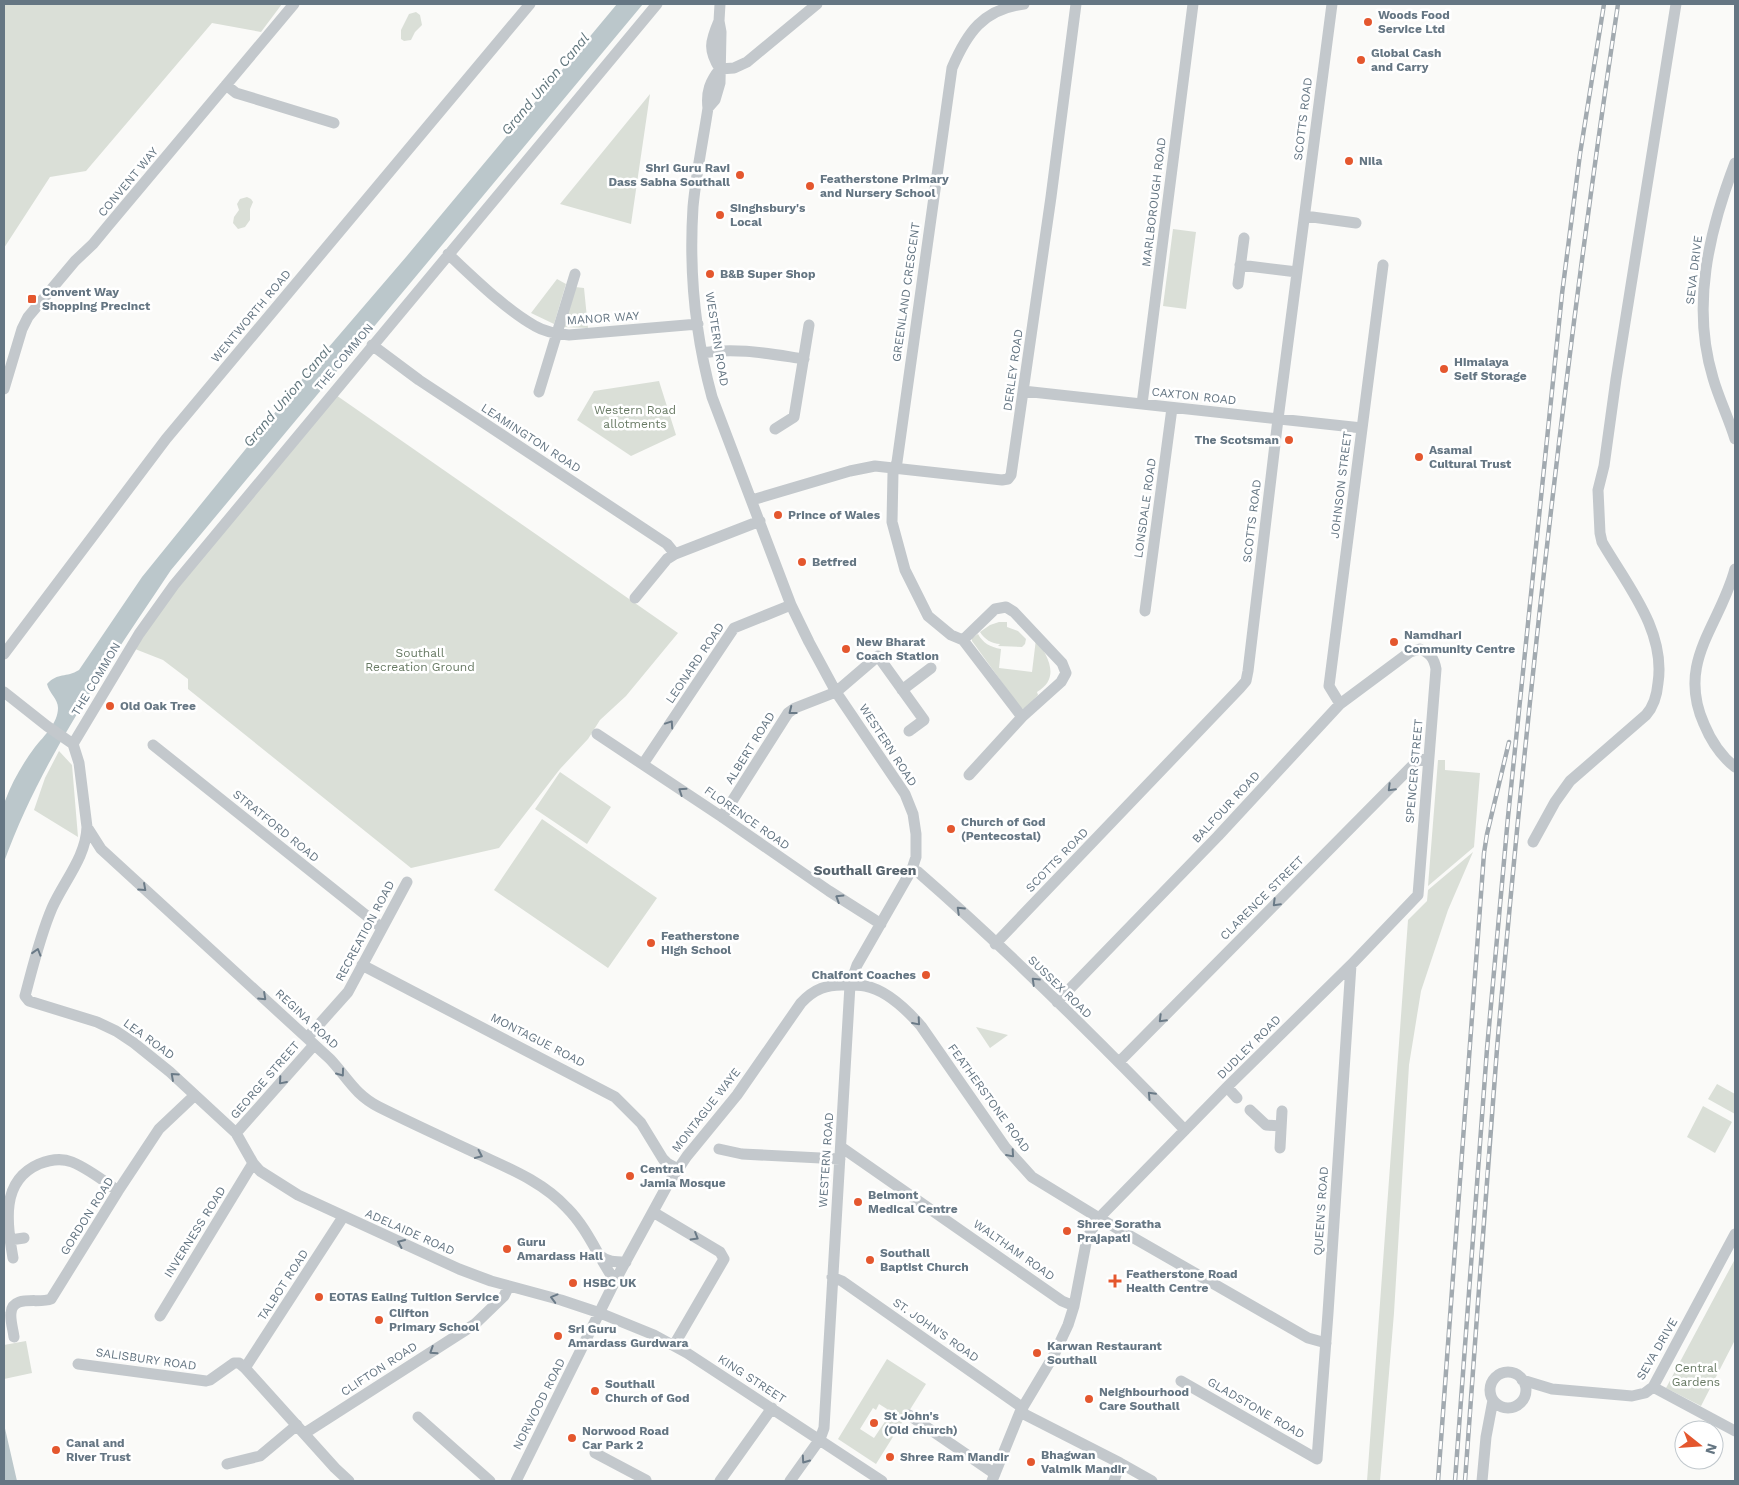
<svg xmlns="http://www.w3.org/2000/svg" width="1739" height="1485" font-family="'Work Sans',sans-serif">
  <style>
    .green { fill: #dadfd7; fill-rule: evenodd }
    .water { fill: #bbc7cb }
    .lines { fill: none; stroke-linecap: round; stroke-linejoin: round }
    .minor { stroke: #c3c8cc; stroke-width: 11 }
    .rail-casing { stroke: #a2aab0; stroke-width: 4.5 }
    .rail { stroke: #fff; stroke-width: 2.5; stroke-dasharray: 8; stroke-linecap: butt }
    .oneway { stroke: #6a7a87 }
    .poi-dot { fill: #e4572e; stroke: #fff; stroke-width: 2 }
    .labels { text-anchor: middle; stroke-width: 5; stroke-linejoin: round; paint-order: stroke }
    .poi-label { font-size: 12px; font-weight: bold; fill: #657683; stroke: #fff; text-anchor: start }
    .street-label { font-size: 12px; fill: #657683; stroke: #fff }
    .park-label { font-size: 12px; fill: #687a64; stroke: #fff }
    .water-label { font-size: 14px; font-style: italic; fill: #60757c; stroke: #fff }
    .neighbourhood-label { font-size: 14px; font-weight: bold; fill: #57646e; stroke: #fff }
  </style>
  <rect width="100%" height="100%" fill="#fafaf8"/>
  <path class="green" d="M 4,4 L 282,4 L 261,32 L 212,23 L 86,171 L 50,177 L 4,248 Z
    M 416,12 L 420,15 L 422,25 L 415,32 L 411,40 L 404,41 L 401,39 L 401,30 L 409,14 Z
    M 650,94 L 631,224 L 560,204 Z
    M 247,197 L 251,199 L 253,202 L 250,209 L 250,220 L 245,227 L 238,229 L 233,223 L 234,217 L 239,210 L 237,204 L 240,199 Z
    M 1173,229 L 1196,232 L 1186,309 L 1163,306 Z
    M 557,279 L 566,284 L 554,324 L 531,313 Z
    M 575,287 L 584,288 L 588,328 L 562,327 Z
    M 659,381 L 676,435 L 631,456 L 577,420 L 594,391 Z
    M 333,393 L 678,633 L 626,696 L 600,720 L 588,739 L 560,769 L 499,848 L 411,868 L 188,689 L 188,679 L 163,660 L 135,649 L 175,587 Z
    M 999,622 L 1007,622 L 1007,627 L 1018,631 L 1026,639 L 1025,644 L 1022,647 L 998,646 L 1000,644 C 992,644 984,639 980,632 L 990,625 Z
    M 978,634 C 983,643 990,647 1001,649 L 999,668 L 1032,672 L 1036,639 C 1048,656 1061,678 1037,692 L 1038,695 L 1026,708 L 1022,709 L 1019,706 L 972,641 L 972,638 Z
    M 59,751 L 72,765 L 78,837 L 34,810 L 45,778 Z
    M 1438,760 L 1445,760 L 1445,770 L 1480,773 L 1474,847 L 1428,886 Z
    M 560,772 L 611,807 L 587,844 L 535,809 Z
    M 542,819 L 657,898 L 608,968 L 494,890 Z
    M 1473,852 L 1448,910 L 1421,991 L 1409,1065 L 1394,1313 L 1380,1481 L 1367,1481 L 1408,920 L 1427,901 L 1428,890 Z
    M 976,1027 L 1008,1035 L 990,1048 Z
    M 1717,1084 L 1735,1094 L 1735,1114 L 1708,1099 Z
    M 1703,1106 L 1732,1122 L 1715,1153 L 1687,1137 Z
    M 1735,1259 L 1735,1340 L 1701,1406 L 1666,1388 Z
    M 26,1341 L 32,1373 L 4,1379 L 4,1345 Z
    M 887,1359 L 926,1384 L 876,1464 L 838,1439 ZM 879,1404 L 887,1409 L 884,1415 L 888,1417 L 874,1438 L 860,1429 L 873,1408 L 876,1410 Z"/>
  <path class="water" d="M 617,4 L 643,4 L 171,570 C 109,663 42,757 4,862 C 4,849 1,811 5,801 C 12,782 23,763 35,747 C 44,736 58,723 58,708 C 58,699 49,693 47,684 C 58,672 66,678 79,670 L 142,577 L 316,362 L 406,257 Z
    M 4,1424 L 17,1481 L 4,1481 Z"/>
  <g class="lines">
    <path class="minor" d="M 719,21 C 710,42 708,50 720,69 C 710,81 706,92 708,108 C 703,141 696,174 693,207 C 689,270 695,335 712,397 L 791,605 L 809,642 L 836,692 L 905,794 L 913,814 L 916,834 L 916,857 L 912,869 L 857,965 L 850,985 L 824,1428 L 820,1439 L 790,1481
      M 720,69 L 734,68 L 747,62 L 817,4
      M 226,85 L 236,93 L 334,123
      M 708,108 L 715,100 L 720,83 L 721,32 L 719,21 L 720,4
      M 1735,163 C 1709,231 1691,306 1713,378 C 1719,399 1729,419 1735,439
      M 1305,216 L 1356,223
      M 448,254 C 473,277 506,310 535,326 C 545,332 557,334 569,335 L 698,324
      M 1240,265 L 1297,272
      M 1238,284 L 1244,238
      M 372,345 L 419,380 L 667,544 L 675,554
      M 702,353 C 736,347 770,354 804,359
      M 4,389 L 22,329 L 28,317 L 75,261 L 93,244 L 107,227 L 294,4
      M 1023,391 L 1362,428
      M 539,392 L 575,274
      M 1142,404 L 1193,4
      M 775,429 L 794,417 L 809,325
      M 752,500 L 850,471 L 875,466 L 1002,480 L 1008,479 L 1011,475 L 1051,197 L 1076,4
      M 1735,569 C 1720,626 1676,661 1704,724 C 1711,741 1721,756 1735,767
      M 635,598 L 667,559 L 675,554 L 760,521
      M 1006,607 L 1014,612 L 1062,663 L 1066,673 L 1061,682 L 1022,717 L 963,640 L 995,609 Z
      M 1145,611 L 1172,408
      M 963,640 L 951,635 L 928,616 L 905,570 L 892,522 L 893,473 L 897,462 L 952,68 C 967,33 983,9 1024,4
      M 4,654 L 166,439 L 530,4
      M 902,690 L 931,668
      M 4,692 L 47,726 L 73,744 L 79,763 L 87,827 L 101,849 L 330,1059 C 347,1077 355,1095 379,1107 C 411,1123 444,1138 476,1153 C 508,1168 542,1181 567,1208 C 588,1229 598,1257 615,1281
      M 1340,704 L 1329,686 L 1383,265
      M 597,734 L 722,817 L 829,891 L 881,924
      M 73,744 L 139,634 L 174,585 L 657,4
      M 153,745 L 382,928
      M 643,764 L 734,628 L 791,605
      M 969,775 L 1022,717
      M 722,817 L 788,713 L 795,708 L 836,692 L 878,656 L 924,720 L 909,731
      M 87,827 C 86,857 64,881 52,908 C 40,936 33,966 25,996 L 29,1001 L 97,1022 L 116,1031 L 134,1043 L 170,1072 L 236,1133 L 253,1163 L 260,1171 L 298,1195 L 459,1269 L 491,1281 L 561,1300 L 600,1313 L 654,1335 L 687,1353 L 882,1481
      M 1533,842 L 1555,802 L 1570,781 L 1646,715 C 1654,706 1657,695 1658,683 C 1666,631 1627,585 1602,542 L 1600,533 L 1598,490 L 1604,466 L 1616,379 L 1676,4
      M 912,869 L 918,872 C 1011,953 1099,1041 1185,1130
      M 995,944 L 1240,688 L 1246,681 L 1248,671 L 1278,419 L 1332,4
      M 362,965 L 615,1097 L 641,1123 L 663,1159 L 667,1163 L 678,1169
      M 307,1038 L 348,992 L 407,882
      M 1119,1062 L 1417,761 L 1428,758
      M 1227,1087 L 1237,1098
      M 1250,1110 L 1266,1125 L 1281,1126
      M 236,1133 L 314,1045
      M 841,1147 L 1062,1301 L 1074,1306
      M 1280,1148 L 1282,1111
      M 719,1149 L 742,1154 L 840,1159
      M 653,1212 L 720,1252 L 724,1259 L 674,1345
      M 10,1240 L 24,1238
      M 599,1255 C 607,1262 615,1262 626,1262
      M 13,1258 C 7,1223 0,1181 39,1164 C 49,1160 62,1158 72,1162 C 89,1169 104,1181 118,1191
      M 832,1277 L 842,1281 L 1023,1408
      M 160,1316 L 253,1163
      M 14,1337 C 13,1329 10,1320 11,1313 C 12,1294 39,1304 51,1299 L 118,1191 L 159,1129 L 195,1095
      M 78,1364 L 206,1381 L 210,1380 L 234,1363 L 239,1363 L 245,1368 L 335,1468 L 349,1481
      M 245,1368 L 343,1217
      M1490 1390a18 18 0 1 1 36 0a18 18 0 1 1-36 0Z
      M 1522,1380 L 1552,1389 L 1632,1396 L 1645,1393 L 1653,1387 L 1735,1234
      M 1181,1381 L 1317,1459 L 1328,1313 L 1351,965
      M 1653,1387 L 1735,1431
      M 1020,1412 L 1120,1463 L 1152,1481
      M 909,1415 L 995,1474
      M 418,1417 L 490,1481
      M 305,1433 L 475,1324 L 504,1296 L 509,1286
      M 595,1453 L 646,1480
      M 227,1464 L 260,1456 L 297,1425
      M 516,1481 L 615,1281 L 668,1184 L 687,1156 L 737,1095 L 801,1003 C 814,989 827,984 846,985 C 852,985 859,985 865,986 C 887,990 907,1010 921,1026 L 1005,1147 L 1032,1177 L 1099,1218 L 1308,1338 L 1326,1343
      M 720,1481 L 772,1408
      M 992,1481 L 1020,1412 L 1054,1355 L 1068,1325 L 1074,1306 L 1087,1238 L 1099,1218 L 1227,1087 L 1351,965 L 1418,895 L 1436,669 C 1434,658 1430,653 1420,649 L 1410,652 L 1340,704 L 1218,836 L 1057,1002
      M 1114,1481 L 1120,1463
      M 1482,1481 L 1486,1437 L 1493,1400"/>
    <g class="rail-casing">
      <path id="rail" d="M 1438,1481 L 1484,853 L 1487,834 L 1509,742
        M 1455,1481 L 1487,1049 L 1508,817 L 1562,294 L 1580,154 L 1604,4
        M 1465,1481 C 1476,1337 1485,1193 1497,1049 C 1527,700 1566,351 1618,4"/>
    </g>
    <use href="#rail" class="rail"/>
  </g>
  <defs><path id="oneway-chevron" d="M-2-3.5L2.5 0L-2 3.5" fill="none" stroke-width="1.6" stroke-linecap="round" stroke-linejoin="round" transform="scale(1.25)"/></defs>
  <g class="oneway">
    <use href="#oneway-chevron" transform="translate(792 711) rotate(142)"/>
    <use href="#oneway-chevron" transform="translate(670 724) rotate(-56)"/>
    <use href="#oneway-chevron" transform="translate(1391 788) rotate(135)"/>
    <use href="#oneway-chevron" transform="translate(682 791) rotate(-146)"/>
    <use href="#oneway-chevron" transform="translate(143 888) rotate(42)"/>
    <use href="#oneway-chevron" transform="translate(839 898) rotate(-148)"/>
    <use href="#oneway-chevron" transform="translate(1276 903) rotate(135)"/>
    <use href="#oneway-chevron" transform="translate(960 910) rotate(-136)"/>
    <use href="#oneway-chevron" transform="translate(37 952) rotate(-73)"/>
    <use href="#oneway-chevron" transform="translate(1035 981) rotate(-136)"/>
    <use href="#oneway-chevron" transform="translate(263 997) rotate(43)"/>
    <use href="#oneway-chevron" transform="translate(1162 1019) rotate(135)"/>
    <use href="#oneway-chevron" transform="translate(917 1022) rotate(49)"/>
    <use href="#oneway-chevron" transform="translate(341 1073) rotate(54)"/>
    <use href="#oneway-chevron" transform="translate(174 1076) rotate(-138)"/>
    <use href="#oneway-chevron" transform="translate(282 1081) rotate(131)"/>
    <use href="#oneway-chevron" transform="translate(1151 1095) rotate(-134)"/>
    <use href="#oneway-chevron" transform="translate(1011 1154) rotate(49)"/>
    <use href="#oneway-chevron" transform="translate(479 1155) rotate(25)"/>
    <use href="#oneway-chevron" transform="translate(695 1237) rotate(31)"/>
    <use href="#oneway-chevron" transform="translate(401 1243) rotate(-156)"/>
    <use href="#oneway-chevron" transform="translate(554 1298) rotate(-165)"/>
    <use href="#oneway-chevron" transform="translate(433 1351) rotate(147)"/>
    <use href="#oneway-chevron" transform="translate(805 1460) rotate(125)"/>
  </g>
  <g class="poi-dot">
    <circle cx="1368" cy="22" r="5"/>
    <circle cx="1361" cy="60" r="5"/>
    <circle cx="1349" cy="161" r="5"/>
    <circle cx="740" cy="175" r="5"/>
    <circle cx="810" cy="186" r="5"/>
    <circle cx="720" cy="215" r="5"/>
    <circle cx="710" cy="274" r="5"/>
    <rect x="27" y="294" width="10" height="10" rx="2.5"/>
    <circle cx="1444" cy="369" r="5"/>
    <circle cx="1289" cy="440" r="5"/>
    <circle cx="1419" cy="457" r="5"/>
    <circle cx="778" cy="515" r="5"/>
    <circle cx="802" cy="562" r="5"/>
    <circle cx="1394" cy="642" r="5"/>
    <circle cx="846" cy="649" r="5"/>
    <circle cx="110" cy="706" r="5"/>
    <circle cx="951" cy="829" r="5"/>
    <circle cx="651" cy="943" r="5"/>
    <circle cx="926" cy="975" r="5"/>
    <circle cx="630" cy="1176" r="5"/>
    <circle cx="858" cy="1202" r="5"/>
    <circle cx="1067" cy="1231" r="5"/>
    <circle cx="507" cy="1249" r="5"/>
    <circle cx="870" cy="1260" r="5"/>
    <path d="M1112.5 1273.5h5v5h5v5h-5v5h-5v-5h-5v-5h5z"/>
    <circle cx="573" cy="1283" r="5"/>
    <circle cx="319" cy="1297" r="5"/>
    <circle cx="379" cy="1320" r="5"/>
    <circle cx="558" cy="1336" r="5"/>
    <circle cx="1037" cy="1353" r="5"/>
    <circle cx="595" cy="1391" r="5"/>
    <circle cx="1089" cy="1399" r="5"/>
    <circle cx="874" cy="1423" r="5"/>
    <circle cx="572" cy="1438" r="5"/>
    <circle cx="56" cy="1450" r="5"/>
    <circle cx="890" cy="1457" r="5"/>
    <circle cx="1031" cy="1462" r="5"/>
  </g>
  <g class="labels">
    <g class="poi-label">
      <text x="1378" y="19">Woods Food<tspan x="1378" dy="14">Service Ltd</tspan></text>
      <text x="1371" y="57">Global Cash<tspan x="1371" dy="14">and Carry</tspan></text>
      <text x="1359" y="165">Nila</text>
      <text x="730" y="172" text-anchor="end">Shri Guru Ravi<tspan x="730" dy="14">Dass Sabha Southall</tspan></text>
      <text x="820" y="183">Featherstone Primary<tspan x="820" dy="14">and Nursery School</tspan></text>
      <text x="730" y="212">Singhsbury's<tspan x="730" dy="14">Local</tspan></text>
      <text x="720" y="278">B&amp;B Super Shop</text>
      <text x="42" y="296">Convent Way<tspan x="42" dy="14">Shopping Precinct</tspan></text>
      <text x="1454" y="366">Himalaya<tspan x="1454" dy="14">Self Storage</tspan></text>
      <text x="1279" y="444" text-anchor="end">The Scotsman</text>
      <text x="1429" y="454">Asamai<tspan x="1429" dy="14">Cultural Trust</tspan></text>
      <text x="788" y="519">Prince of Wales</text>
      <text x="812" y="566">Betfred</text>
      <text x="1404" y="639">Namdhari<tspan x="1404" dy="14">Community Centre</tspan></text>
      <text x="856" y="646">New Bharat<tspan x="856" dy="14">Coach Station</tspan></text>
      <text x="120" y="710">Old Oak Tree</text>
      <text x="961" y="826">Church of God<tspan x="961" dy="14">(Pentecostal)</tspan></text>
      <text x="661" y="940">Featherstone<tspan x="661" dy="14">High School</tspan></text>
      <text x="916" y="979" text-anchor="end">Chalfont Coaches</text>
      <text x="640" y="1173">Central<tspan x="640" dy="14">Jamia Mosque</tspan></text>
      <text x="868" y="1199">Belmont<tspan x="868" dy="14">Medical Centre</tspan></text>
      <text x="1077" y="1228">Shree Soratha<tspan x="1077" dy="14">Prajapati</tspan></text>
      <text x="517" y="1246">Guru<tspan x="517" dy="14">Amardass Hall</tspan></text>
      <text x="880" y="1257">Southall<tspan x="880" dy="14">Baptist Church</tspan></text>
      <text x="1126" y="1278">Featherstone Road<tspan x="1126" dy="14">Health Centre</tspan></text>
      <text x="583" y="1287">HSBC UK</text>
      <text x="329" y="1301">EOTAS Ealing Tuition Service</text>
      <text x="389" y="1317">Clifton<tspan x="389" dy="14">Primary School</tspan></text>
      <text x="568" y="1333">Sri Guru<tspan x="568" dy="14">Amardass Gurdwara</tspan></text>
      <text x="1047" y="1350">Karwan Restaurant<tspan x="1047" dy="14">Southall</tspan></text>
      <text x="605" y="1388">Southall<tspan x="605" dy="14">Church of God</tspan></text>
      <text x="1099" y="1396">Neighbourhood<tspan x="1099" dy="14">Care Southall</tspan></text>
      <text x="884" y="1420">St John's<tspan x="884" dy="14">(Old church)</tspan></text>
      <text x="582" y="1435">Norwood Road<tspan x="582" dy="14">Car Park 2</tspan></text>
      <text x="66" y="1447">Canal and<tspan x="66" dy="14">River Trust</tspan></text>
      <text x="1041" y="1459">Bhagwan<tspan x="1041" dy="14">Valmik Mandir</tspan></text>
      <text x="900" y="1461">Shree Ram Mandir</text>
    </g>
    <g class="street-label">
      <text transform="translate(1303 119) rotate(-83)" y="4">SCOTTS ROAD</text>
      <text transform="translate(128 182) rotate(-50)" y="4">CONVENT WAY</text>
      <text transform="translate(1154 202) rotate(-83)" y="4">MARLBOROUGH ROAD</text>
      <text transform="translate(1694 270) rotate(-83)" y="4">SEVA DRIVE</text>
      <text transform="translate(906 292) rotate(-82)" y="4">GREENLAND CRESCENT</text>
      <text transform="translate(251 316) rotate(-50)" y="4">WENTWORTH ROAD</text>
      <text transform="translate(603 318) rotate(-4)" y="4">MANOR WAY</text>
      <text transform="translate(717 339) rotate(81)" y="4">WESTERN ROAD</text>
      <text transform="translate(344 357) rotate(-50)" y="4">THE COMMON</text>
      <text transform="translate(1013 370) rotate(-82)" y="4">DERLEY ROAD</text>
      <text transform="translate(1194 396) rotate(6)" y="4">CAXTON ROAD</text>
      <text transform="translate(531 438) rotate(33)" y="4">LEAMINGTON ROAD</text>
      <text transform="translate(1341 485) rotate(-83)" y="4">JOHNSON STREET</text>
      <text transform="translate(1145 508) rotate(-82)" y="4">LONSDALE ROAD</text>
      <text transform="translate(1252 521) rotate(-83)" y="4">SCOTTS ROAD</text>
      <text transform="translate(695 663) rotate(-56)" y="4">LEONARD ROAD</text>
      <text transform="translate(96 679) rotate(-59)" y="4">THE COMMON</text>
      <text transform="translate(888 745) rotate(57)" y="4">WESTERN ROAD</text>
      <text transform="translate(750 748) rotate(-58)" y="4">ALBERT ROAD</text>
      <text transform="translate(1414 771) rotate(-85)" y="4">SPENCER STREET</text>
      <text transform="translate(1226 807) rotate(-47)" y="4">BALFOUR ROAD</text>
      <text transform="translate(747 818) rotate(35)" y="4">FLORENCE ROAD</text>
      <text transform="translate(276 826) rotate(39)" y="4">STRATFORD ROAD</text>
      <text transform="translate(1057 860) rotate(-46)" y="4">SCOTTS ROAD</text>
      <text transform="translate(1262 898) rotate(-45)" y="4">CLARENCE STREET</text>
      <text transform="translate(365 931) rotate(-62)" y="4">RECREATION ROAD</text>
      <text transform="translate(1060 987) rotate(44)" y="4">SUSSEX ROAD</text>
      <text transform="translate(307 1019) rotate(43)" y="4">REGINA ROAD</text>
      <text transform="translate(149 1039) rotate(36)" y="4">LEA ROAD</text>
      <text transform="translate(538 1040) rotate(27)" y="4">MONTAGUE ROAD</text>
      <text transform="translate(1249 1047) rotate(-45)" y="4">DUDLEY ROAD</text>
      <text transform="translate(265 1080) rotate(-49)" y="4">GEORGE STREET</text>
      <text transform="translate(989 1098) rotate(54)" y="4">FEATHERSTONE ROAD</text>
      <text transform="translate(706 1110) rotate(-52)" y="4">MONTAGUE WAYE</text>
      <text transform="translate(826 1160) rotate(-86)" y="4">WESTERN ROAD</text>
      <text transform="translate(1321 1211) rotate(-86)" y="4">QUEEN'S ROAD</text>
      <text transform="translate(87 1216) rotate(-58)" y="4">GORDON ROAD</text>
      <text transform="translate(195 1232) rotate(-58)" y="4">INVERNESS ROAD</text>
      <text transform="translate(410 1232) rotate(24)" y="4">ADELAIDE ROAD</text>
      <text transform="translate(1014 1250) rotate(35)" y="4">WALTHAM ROAD</text>
      <text transform="translate(283 1285) rotate(-57)" y="4">TALBOT ROAD</text>
      <text transform="translate(936 1330) rotate(35)" y="4">ST. JOHN'S ROAD</text>
      <text transform="translate(1657 1349) rotate(-60)" y="4">SEVA DRIVE</text>
      <text transform="translate(146 1359) rotate(8)" y="4">SALISBURY ROAD</text>
      <text transform="translate(379 1369) rotate(-33)" y="4">CLIFTON ROAD</text>
      <text transform="translate(752 1379) rotate(33)" y="4">KING STREET</text>
      <text transform="translate(539 1404) rotate(-63)" y="4">NORWOOD ROAD</text>
      <text transform="translate(1256 1408) rotate(30)" y="4">GLADSTONE ROAD</text>
    </g>
    <g class="park-label">
      <text x="635" y="414">Western Road<tspan x="635" dy="14">allotments</tspan></text>
      <text x="420" y="657">Southall<tspan x="420" dy="14">Recreation Ground</tspan></text>
      <text x="1696" y="1372">Central<tspan x="1696" dy="14">Gardens</tspan></text>
    </g>
    <g class="water-label">
      <text transform="translate(545 84) rotate(-50)" y="5">Grand Union Canal</text>
      <text transform="translate(287 396) rotate(-50)" y="5">Grand Union Canal</text>
    </g>
    <g class="neighbourhood-label">
      <text x="865" y="875">Southall Green</text>
    </g>
  </g>
  <rect width="1739" height="1485" fill="none" stroke="#657683" stroke-width="10"/>
  <g transform="translate(1699 1445) rotate(107)"><circle r="24" fill="#ffffff" stroke="#c1c8cd"/>
  <path d="M0-4L9 19L0 12L-9 19Z" fill="#e4572e"/>
  <text y="-8" font-size="14" font-weight="bold" text-anchor="middle" fill="#657683">N</text>
  </g>
</svg>
